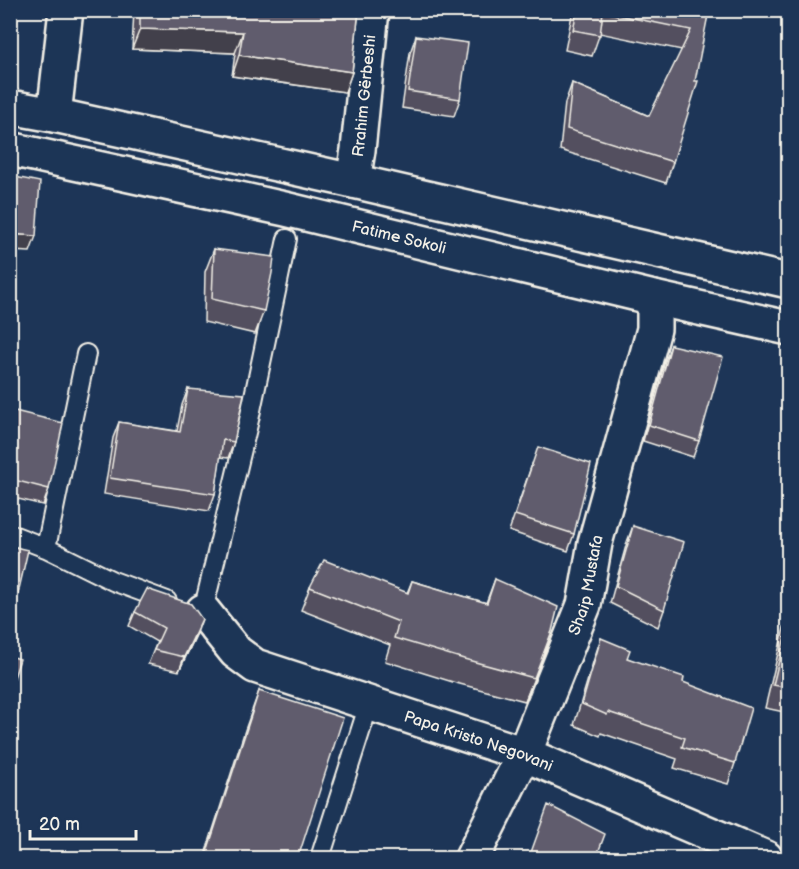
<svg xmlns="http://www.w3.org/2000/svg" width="799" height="869" font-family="'Balsamiq Sans',sans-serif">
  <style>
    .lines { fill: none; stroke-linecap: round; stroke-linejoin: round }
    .service-casing { stroke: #f4f1e8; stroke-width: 22 }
    .minor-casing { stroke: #f4f1e8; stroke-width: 38 }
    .tertiary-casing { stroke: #f4f1e8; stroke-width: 38 }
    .service { stroke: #1d3557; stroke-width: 18 }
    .minor { stroke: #1d3557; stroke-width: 33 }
    .tertiary { stroke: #1d3557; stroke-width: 33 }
    .wall { fill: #534f5e; stroke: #f4f1e8; stroke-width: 1.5 }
    .shaded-wall { fill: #43404c; stroke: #f4f1e8; stroke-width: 1.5 }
    .building { fill: #605c6d; stroke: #f4f1e8; stroke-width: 1.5 }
    .labels { text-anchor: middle; stroke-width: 4.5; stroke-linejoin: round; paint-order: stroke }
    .street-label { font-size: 16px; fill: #f4f1e8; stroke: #1d3557 }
  </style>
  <rect width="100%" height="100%" fill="#1d3557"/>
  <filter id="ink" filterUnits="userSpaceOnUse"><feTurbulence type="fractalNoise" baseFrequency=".0167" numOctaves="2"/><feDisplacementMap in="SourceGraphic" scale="12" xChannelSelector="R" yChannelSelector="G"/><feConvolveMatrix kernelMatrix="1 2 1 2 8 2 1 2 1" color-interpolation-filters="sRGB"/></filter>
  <g filter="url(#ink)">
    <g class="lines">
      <g class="service-casing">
        <path id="service" d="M 10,534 L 46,548 L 113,581 L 167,601
          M 46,548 L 86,354
          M 197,609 L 203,611 L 249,420 L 287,239
          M 320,858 L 369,704"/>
      </g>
      <g class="minor-casing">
        <g id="minor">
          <path d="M 54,115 L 66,10"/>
          <path id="s1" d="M 353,181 L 358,150 L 372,10"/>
          <path id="s2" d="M 203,611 L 236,652 L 255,666 L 524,754 L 766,858"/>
          <path id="s3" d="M 472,858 L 524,754 L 584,605 L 595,543 L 654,329 L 654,298"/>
        </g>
      </g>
      <g class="tertiary-casing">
        <g id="tertiary">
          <path d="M 10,107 L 54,115 L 353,181 L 788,281"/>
          <path id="s4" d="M 10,149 L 285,209 L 654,298 L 788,328"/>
        </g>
      </g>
      <use href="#service" class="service"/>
      <use href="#minor" class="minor"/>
      <use href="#tertiary" class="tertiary"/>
    </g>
    <path class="wall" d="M 134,10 L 359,10 L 352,72 L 345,92 L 232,76 L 235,53 L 132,49 Z
      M 573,10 L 709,10 L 673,162 L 666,183 L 560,150 L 565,103 L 572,83 L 649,116 L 682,50 L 600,33 L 592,56 L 565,50 Z
      M 416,36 L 460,99 L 454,116 L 402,108 L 410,53 Z
      M 214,249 L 264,311 L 255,334 L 204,322 L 205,272 Z
      M 671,345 L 699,441 L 693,457 L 643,441 L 665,361 Z
      M 188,389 L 234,442 L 228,458 L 220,457 L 215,494 L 209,511 L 104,494 L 113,438 L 119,422 L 177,431 L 182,405 Z
      M 11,410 L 49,489 L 43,505 L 10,497 Z
      M 532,464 L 574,534 L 568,551 L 509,531 Z
      M 633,526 L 664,610 L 658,627 L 610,603 L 627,542 Z
      M 495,579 L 544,654 L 525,701 L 456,683 L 385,661 L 390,645 L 301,610 L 310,587 L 407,593 L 412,581 L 486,603 Z
      M 789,607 L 789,713 L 765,708 Z
      M 135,612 L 197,633 L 179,671 L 148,664 L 157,642 L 129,626 Z
      M 601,638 L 627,658 L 683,682 L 735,763 L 728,784 L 674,768 L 677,759 L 601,733 L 600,736 L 574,725 L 594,659 Z
      M 259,691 L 298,858 L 204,858 L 245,730 Z"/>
    <path class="shaded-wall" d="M 140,29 L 243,32 L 235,53 L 132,49 Z
      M 239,55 L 352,72 L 345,92 L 232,76 Z
      M 10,234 L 36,236 L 30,252 L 10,251 Z
      M 202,619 L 197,633 L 179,671 L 184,657 Z
      M 552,631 L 544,654 L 525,701 L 534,678 Z"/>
    <path class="building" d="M 140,10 L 359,10 L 352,72 L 239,55 L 243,32 L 140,29 Z
      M 577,10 L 709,10 L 695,81 L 698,81 L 673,162 L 567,129 L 572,83 L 649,116 L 691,30 L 603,12 L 600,35 L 573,30 Z
      M 416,36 L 468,43 L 460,99 L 408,91 Z
      M 10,176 L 40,182 L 36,236 L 10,234 Z
      M 214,249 L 274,257 L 272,273 L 264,311 L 212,299 Z
      M 671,345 L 723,357 L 699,441 L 649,425 Z
      M 188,389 L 244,394 L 234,442 L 223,440 L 215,494 L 110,478 L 119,422 L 180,432 Z
      M 11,410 L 63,423 L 49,489 L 10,479 Z
      M 538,447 L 591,464 L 574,534 L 515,515 Z
      M 633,526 L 684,542 L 664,610 L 616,586 Z
      M 10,546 L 28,550 L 10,628 Z
      M 324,560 L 408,593 L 412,581 L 487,603 L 495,579 L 558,607 L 552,631 L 534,678 L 464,659 L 394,638 L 399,622 L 310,587 Z
      M 147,589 L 191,604 L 202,619 L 184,657 L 154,650 L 164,628 L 135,612 Z
      M 789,620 L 789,688 L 773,685 Z
      M 601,638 L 630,650 L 627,658 L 684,677 L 683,682 L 751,708 L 735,763 L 682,747 L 685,738 L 608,712 L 607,715 L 582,704 Z
      M 10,656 L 20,659 L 10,690 Z
      M 259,691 L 343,718 L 298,858 L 205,858 Z
      M 548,805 L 605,834 L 596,858 L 529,858 Z"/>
  </g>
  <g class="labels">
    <g class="street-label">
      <text dy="6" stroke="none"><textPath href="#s1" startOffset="86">Rrahim Gërbeshi</textPath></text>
      <text dy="6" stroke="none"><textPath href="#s4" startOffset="399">Fatime Sokoli</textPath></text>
      <text dy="6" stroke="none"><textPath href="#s3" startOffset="297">Shaip Mustafa</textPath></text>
      <text dy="6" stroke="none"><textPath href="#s2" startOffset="312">Papa Kristo Negovani</textPath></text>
    </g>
  </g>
  <rect width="799" height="869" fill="none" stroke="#1d3557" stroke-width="36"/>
  <rect x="18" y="18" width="763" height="833" fill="none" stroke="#f4f1e8" stroke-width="2" filter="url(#ink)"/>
  <path d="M30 830v9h106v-9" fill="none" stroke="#f4f1e8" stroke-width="3"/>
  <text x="39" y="830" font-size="18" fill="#f4f1e8" stroke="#1d3557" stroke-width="4.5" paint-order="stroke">20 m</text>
</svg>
